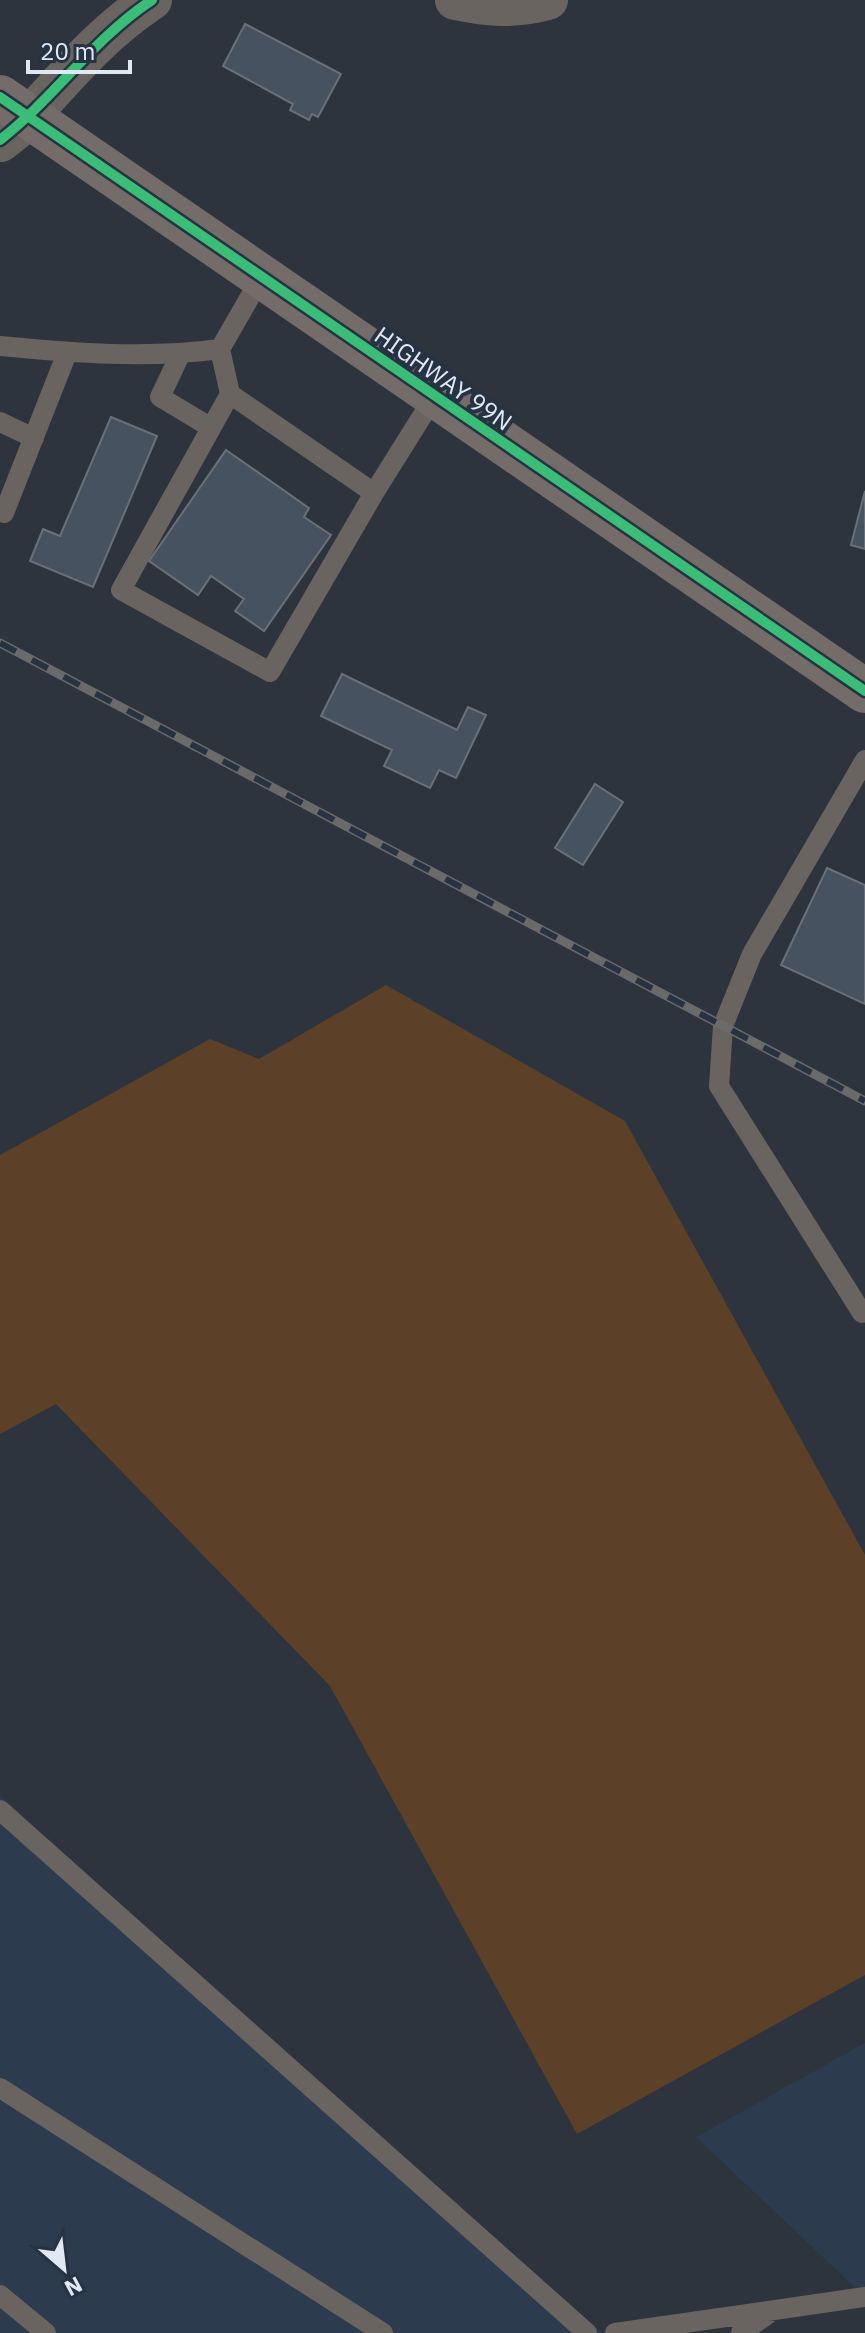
<svg xmlns="http://www.w3.org/2000/svg" width="865" height="2333" font-family="'IBM Plex Sans',sans-serif">
  <style>
    .built { fill: #2c3b4e }
    .green { fill: #5c4028 }
    .building { fill: #475260; stroke: #6a7078; stroke-width: 2 }
    .lines { fill: none; stroke-linecap: round; stroke-linejoin: round }
    .service { stroke: #69645f; stroke-width: 20 }
    .minor { stroke: #69645f; stroke-width: 40 }
    .tertiary { stroke: #69645f; stroke-width: 44 }
    .primary { stroke: #736c68; stroke-width: 44 }
    .rail-casing { stroke: #6b6a6b; stroke-width: 9 }
    .rail { stroke: #273343; stroke-width: 6; stroke-dasharray: 18; stroke-linecap: butt }
    .cycleway-casing { stroke: #273343; stroke-width: 15 }
    .cycleway { stroke: #3abd76; stroke-width: 10 }
    .labels { text-anchor: middle; stroke-width: 8; stroke-linejoin: round; paint-order: stroke }
    .street-label { font-size: 24px; fill: #e0e8f3; stroke: #273343 }
  </style>
  <rect width="100%" height="100%" fill="#2d343d"/>
  <path class="built" d="M 0,1795 L 269,2043 L 603,2333 L 0,2333 Z
    M 865,2043 L 865,2297 L 696,2137 Z"/>
  <path class="green" d="M 386,985 L 625,1121 L 865,1555 L 865,1975 L 577,2134 L 330,1686 L 56,1404 L 0,1434 L 0,1155 L 210,1039 L 259,1059 Z"/>
  <path class="building" d="M 245,24 L 341,74 L 318,117 L 312,114 L 309,120 L 290,110 L 293,104 L 223,66 Z
    M 111,417 L 157,436 L 93,587 L 30,561 L 43,529 L 60,536 Z
    M 226,450 L 309,508 L 304,517 L 331,535 L 264,631 L 235,611 L 244,599 L 211,576 L 198,595 L 149,561 Z
    M 865,491 L 865,549 L 851,545 Z
    M 342,674 L 457,730 L 468,707 L 486,715 L 456,778 L 439,770 L 430,788 L 384,766 L 392,750 L 321,716 Z
    M 595,784 L 623,802 L 583,865 L 555,848 Z
    M 827,868 L 865,885 L 865,1004 L 781,965 Z"/>
  <g class="lines">
    <path class="service" d="M 0,346 C 73,353 147,359 220,349 L 230,394 L 374,493 L 270,672 L 121,590 L 230,394
      M 220,349 L 262,276
      M 180,355 L 160,397 L 210,427
      M 0,422 L 34,438
      M 374,493 L 434,397
      M 4,513 L 67,353
      M 862,1313 L 719,1086 L 723,1026 L 752,954 L 865,760
      M 0,1810 L 587,2333
      M 0,2088 L 383,2333
      M 0,2295 L 46,2333
      M 615,2333 L 865,2297
      M 741,2333 L 768,2314"/>
    <path class="minor" d="M 455,0 C 489,7 515,9 548,0
      M 29,117 C 68,74 103,32 152,0"/>
    <path class="tertiary" d="M 0,140 L 29,117"/>
    <path class="primary" d="M 0,97 L 865,691"/>
    <g class="rail-casing">
      <path id="rail" d="M 0,643 L 865,1101"/>
    </g>
    <use href="#rail" class="rail"/>
    <g class="cycleway-casing">
      <path id="cycleway" d="M 0,97 L 865,691
        M 0,140 C 55,97 93,39 152,0"/>
    </g>
    <use href="#cycleway" class="cycleway"/>
  </g>
  <g class="labels">
    <g class="street-label">
      <text transform="translate(443 379) rotate(35)" y="8">HIGHWAY 99N</text>
    </g>
  </g>
  <g transform="translate(64 2269) rotate(152)" stroke="#273343" stroke-width="6" paint-order="stroke">
  <path d="M0-6L14 30L0 20L-14 30Z" fill="#e0e8f3"/>
  <text y="-12" font-size="22" font-weight="bold" text-anchor="middle" fill="#e0e8f3">N</text>
  </g>
  <path d="M28 60v12h102v-12" fill="none" stroke="#e0e8f3" stroke-width="4"/>
  <text x="40" y="60" font-size="24" fill="#e0e8f3" stroke="#273343" stroke-width="6" paint-order="stroke">20 m</text>
</svg>
